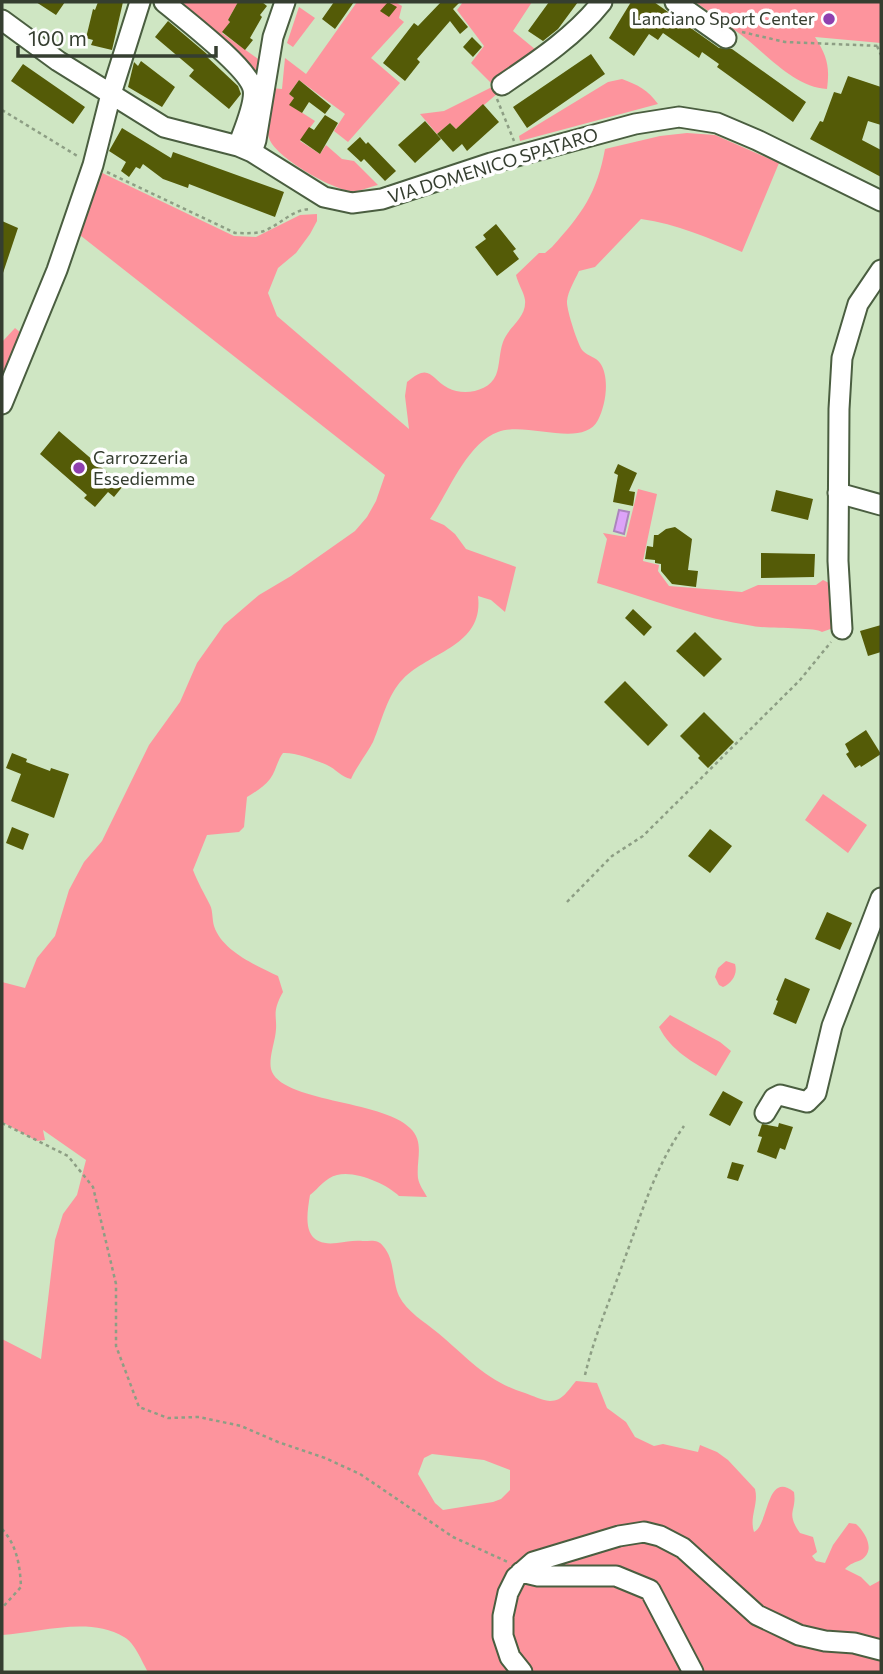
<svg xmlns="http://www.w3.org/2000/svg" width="883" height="1674" font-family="Commissioner,sans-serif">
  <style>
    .green { fill: #fd949d; fill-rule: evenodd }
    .water { fill: #dda3f8; stroke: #ab85bc; stroke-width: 2 }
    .building { fill: #545b07 }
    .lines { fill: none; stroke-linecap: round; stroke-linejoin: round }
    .minor-casing { stroke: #4a5e40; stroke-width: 23 }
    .path { stroke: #8d9e84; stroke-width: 2.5; stroke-dasharray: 3.5 3.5; stroke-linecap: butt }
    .minor { stroke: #fff; stroke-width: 19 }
    .poi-dot { fill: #8f40af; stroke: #fefefe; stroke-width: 2.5 }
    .labels { text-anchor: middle; stroke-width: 7; stroke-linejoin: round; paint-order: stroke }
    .poi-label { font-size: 18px; fill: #353e30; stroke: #fefefe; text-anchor: end }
    .street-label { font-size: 18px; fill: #353e30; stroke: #fefefe }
  </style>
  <rect width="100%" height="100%" fill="#cfe6c3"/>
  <path class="green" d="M 171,2 L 238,2 L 228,20 L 230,22 L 222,33 L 261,61 L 259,75 Z
    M 357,2 L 395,2 L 402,6 L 399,18 L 404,22 L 371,58 L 400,83 L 348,142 L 334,131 L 345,114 L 299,80 L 289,94 L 294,98 L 290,105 L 315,121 L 300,141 L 320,154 L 326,145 L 342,159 L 354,161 L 378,185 C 369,187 359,192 351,191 C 331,189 275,157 269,138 C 264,125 270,103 271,88 L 282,89 L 285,58 L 306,74 Z
    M 463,2 L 532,2 L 513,31 L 536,50 L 498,93 L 456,129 L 450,123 L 437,134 L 420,114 L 444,111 L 494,86 L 471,63 L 484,46 L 457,10 Z
    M 695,2 L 881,2 L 881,43 L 815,37 C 827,56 830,66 827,89 C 796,88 767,55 744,37 C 728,25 712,13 695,2 Z
    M 299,7 L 315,18 L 293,47 L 287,43 Z
    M 622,79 C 638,85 648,90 658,104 L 520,141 L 519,136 L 608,82 Z
    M 687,133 L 715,135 L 779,163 L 742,252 C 709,238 677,224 641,219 L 595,267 L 579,271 C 575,280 568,291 567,301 C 566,308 578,346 583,351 C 588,356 596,357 600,363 C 610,377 606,405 598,420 C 583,449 527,421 498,432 C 466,444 449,492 430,519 L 444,525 L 455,534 L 466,549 L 516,567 L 505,612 L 491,600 L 478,596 C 484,646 431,651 403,679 C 387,695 382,721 373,742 C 366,755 357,766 351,779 C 341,777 336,769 327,765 C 316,760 294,752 283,753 C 277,761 276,771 270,779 C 264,787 255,792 247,797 L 244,827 L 239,832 L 207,835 L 193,870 C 198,883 204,893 210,905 C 213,911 212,919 214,926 C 222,951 257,966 278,976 L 283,992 C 270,1015 279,1016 275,1037 C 273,1047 269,1060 271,1069 C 279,1102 382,1100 410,1128 C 425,1142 416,1160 418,1178 C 419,1185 424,1191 427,1197 L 399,1196 C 387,1184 355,1170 337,1175 C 326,1177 318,1189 310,1195 C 306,1219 302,1247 337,1243 C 347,1242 353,1240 363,1241 C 371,1241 378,1239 383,1246 C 395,1259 392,1281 399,1296 C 407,1312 425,1322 438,1333 C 468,1358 486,1381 525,1393 C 534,1396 540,1400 550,1401 C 563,1401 568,1390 576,1381 L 597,1383 L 607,1408 L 626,1422 L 635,1437 L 654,1446 L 663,1444 L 698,1452 L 700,1445 L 717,1452 L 728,1460 L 755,1489 C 759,1504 749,1517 754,1532 C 769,1525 766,1470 794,1492 C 797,1512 785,1512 800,1533 L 813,1537 L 817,1552 L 812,1556 L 816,1561 L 825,1563 L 833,1545 L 849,1523 L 856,1524 C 866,1533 876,1551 861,1560 C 854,1563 851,1563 845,1569 L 861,1577 L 870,1586 L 881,1580 L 881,1672 L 148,1672 C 142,1662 135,1643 124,1637 C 89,1616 39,1633 2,1635 L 2,1339 L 41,1359 L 55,1240 L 63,1214 L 77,1195 L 86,1160 L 43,1130 L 45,1140 L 37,1141 L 2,1122 L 2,982 L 25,988 L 37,958 L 55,936 L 69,890 L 84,862 L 102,841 L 149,745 L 180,702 L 197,663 L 224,625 L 259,595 L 291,576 L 355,531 L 367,517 L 376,501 L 385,475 L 76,232 L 96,170 L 234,236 L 256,237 L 300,215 L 317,214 L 317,221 L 310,234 L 296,253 L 278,268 L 268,293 L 277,316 L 409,429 L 405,396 L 407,382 C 430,362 430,378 448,388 C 463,396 489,392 496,375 C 500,365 499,353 503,342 C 508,327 527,318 525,300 C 524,292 518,284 516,275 L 539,253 L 545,253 L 552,247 C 582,214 597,193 605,149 L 660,136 ZM 432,1454 L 484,1460 L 510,1470 L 510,1490 L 501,1499 L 493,1502 L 443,1510 L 435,1503 L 418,1474 L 424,1458 Z
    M 15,328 L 34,344 L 2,393 L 2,342 Z
    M 638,489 L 657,494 L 643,561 L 659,565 L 658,571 L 669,586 L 742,592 L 758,585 L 816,585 L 823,580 L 831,584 L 836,627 L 822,632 C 815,627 768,629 753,626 C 700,618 649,599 597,583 L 607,539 L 603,533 L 626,537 Z
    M 823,794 L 867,825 L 848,853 L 805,820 Z
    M 726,961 L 735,964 C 738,974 732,983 723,987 L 719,985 L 715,977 L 718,968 Z
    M 670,1015 L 720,1042 L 731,1051 L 716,1076 C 693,1062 671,1051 659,1027 Z"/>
  <path class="water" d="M 619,510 L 629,512 L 624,534 L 614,531 Z"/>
  <path class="building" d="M 36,2 L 65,2 L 56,15 Z
    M 98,2 L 123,2 L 112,50 L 91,45 L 93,40 L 86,38 L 93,9 L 95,10 Z
    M 238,2 L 262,2 L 267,6 L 260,15 L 262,17 L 250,38 L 253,40 L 245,50 L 222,32 L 230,22 L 228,20 Z
    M 334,2 L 354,2 L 335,29 L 322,19 Z
    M 388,2 L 397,7 L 389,17 L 380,11 Z
    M 441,2 L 460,2 L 453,9 L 468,27 L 460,34 L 450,21 L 417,59 L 420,62 L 405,81 L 383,63 L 414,23 L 418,26 Z
    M 549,2 L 578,2 L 558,29 L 543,41 L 528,31 Z
    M 631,2 L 654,2 L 719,48 L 732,49 L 806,102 L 793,122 L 717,67 L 719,64 L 702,52 L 699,58 L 663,33 L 658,40 L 649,34 L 634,56 L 609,38 Z
    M 168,21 L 207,54 L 206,56 L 238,86 L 241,94 L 229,109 L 189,76 L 194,70 L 155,37 Z
    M 472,37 L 482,47 L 473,57 L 463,47 Z
    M 591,54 L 605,74 L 527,128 L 513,107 Z
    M 141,61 L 175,87 L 162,107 L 128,87 L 134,62 L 138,66 Z
    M 23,64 L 85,107 L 73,124 L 11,81 Z
    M 848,76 L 881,87 L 881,125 L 868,121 L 862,140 L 881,150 L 881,177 L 810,139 L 820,121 L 823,122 L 834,92 L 841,94 Z
    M 299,80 L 331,106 L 325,114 L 309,102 L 302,113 L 289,105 L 294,98 L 289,94 Z
    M 483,104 L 499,122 L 467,151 L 462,144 L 453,152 L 437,134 L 450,123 L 456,129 Z
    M 325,115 L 338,123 L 320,154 L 300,140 L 309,127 L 314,130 Z
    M 425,121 L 441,139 L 415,163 L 398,145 Z
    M 122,128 L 171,158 L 173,152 L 284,192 L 275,217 L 189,184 L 188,188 L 163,179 L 143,164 L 140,169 L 136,167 L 129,177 L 121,171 L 126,162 L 109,151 Z
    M 360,137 L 366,144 L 368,142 L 396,171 L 385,181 L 364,159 L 361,162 L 347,149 Z
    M 2,221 L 18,228 L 3,273 L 2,273 Z
    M 496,224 L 516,249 L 513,251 L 519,259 L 497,276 L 475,247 L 486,239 L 483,235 Z
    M 59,431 L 123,486 L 114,497 L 108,492 L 95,507 L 84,498 L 87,495 L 40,454 Z
    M 618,464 L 637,473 L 629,491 L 635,492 L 633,506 L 613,502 L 618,475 L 614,473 Z
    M 776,490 L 813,499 L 808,520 L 771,511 Z
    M 675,527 L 692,539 L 688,570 L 698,571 L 696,587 L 672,584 L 661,571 L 661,564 L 655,563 L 655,560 L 645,559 L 647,546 L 653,547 L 654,535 L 658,535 L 666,529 Z
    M 761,553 L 815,554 L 814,577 L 761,578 Z
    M 633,609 L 652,627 L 644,636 L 625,618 Z
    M 881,625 L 881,652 L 868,656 L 860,631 Z
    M 695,632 L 722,659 L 704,677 L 676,651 Z
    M 625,681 L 668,725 L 648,746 L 604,702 Z
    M 704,712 L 734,742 L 708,768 L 698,758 L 700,756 L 680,736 Z
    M 866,730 L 881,754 L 861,767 L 860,765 L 855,768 L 846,754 L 849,752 L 845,744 Z
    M 12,753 L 27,759 L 26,762 L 50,771 L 51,768 L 69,774 L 54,818 L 11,801 L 21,774 L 6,768 Z
    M 12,827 L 29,834 L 23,850 L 6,843 Z
    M 710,829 L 732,846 L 710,873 L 688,856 Z
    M 827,912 L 852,923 L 840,950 L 815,939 Z
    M 785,978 L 810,989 L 796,1024 L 773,1014 L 778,1001 L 776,1000 Z
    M 723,1091 L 743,1102 L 730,1126 L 709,1115 Z
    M 779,1123 L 793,1127 L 785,1150 L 780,1148 L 776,1159 L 757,1152 L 762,1137 L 758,1136 L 762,1124 L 778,1127 Z
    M 732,1162 L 744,1165 L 738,1181 L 727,1178 Z"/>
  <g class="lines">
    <g class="minor-casing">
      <path id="minor" d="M 164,2 C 183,18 248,67 253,89 C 256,103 243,132 238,146
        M 675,2 L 726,38
        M 2,20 L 58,61 L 164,127 L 238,146 L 252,152 L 324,197 L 352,203 L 382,199 L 491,163 L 635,124 L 679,117 L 717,123 L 757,140 L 881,201
        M 502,85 C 539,60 575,36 602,2
        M 252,152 L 256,140 L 273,37 L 285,2
        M 2,404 L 57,270 L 93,165 L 111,94 L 140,2
        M 838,493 L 881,505
        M 842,629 L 838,561 L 839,409 L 842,358 L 858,304 L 881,270
        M 765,1113 L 774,1098 L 780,1095 L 807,1102 L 816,1093 L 832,1026 L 881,898
        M 521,1572 L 538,1576 L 616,1576 L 650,1590 L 693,1672
        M 522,1672 L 510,1657 L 503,1636 L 503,1616 L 508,1593 L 516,1577 L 533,1562 L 619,1536 L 644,1532 L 660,1536 L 683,1548 L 757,1615 L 799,1635 L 825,1641 L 854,1643 L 881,1650"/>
    </g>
    <path class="path" d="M 742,32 L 785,42 L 881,46
      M 877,46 L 881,55
      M 497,99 L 514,141
      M 2,110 L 79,157
      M 107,172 L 235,233 C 245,233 255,234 264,231 C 281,224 293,209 311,209
      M 567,902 L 612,856 L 643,836 L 800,680 L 831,642
      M 2,1123 L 68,1156 L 93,1187 L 116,1284 L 116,1346 L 139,1407 L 168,1418 L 199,1417 L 241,1426 L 278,1442 L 325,1458 L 360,1474 L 453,1537 L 510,1563
      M 585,1375 C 594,1337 610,1300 623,1263 C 641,1216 654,1168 684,1126
      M 2,1529 C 17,1545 20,1566 21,1587 L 2,1608"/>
    <use href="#minor" class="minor"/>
  </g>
  <g class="poi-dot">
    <circle cx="829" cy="19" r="7"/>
    <circle cx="79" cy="468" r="7"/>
  </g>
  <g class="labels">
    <g class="poi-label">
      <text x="815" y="25">Lanciano Sport Center</text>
      <text x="93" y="464" text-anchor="start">Carrozzeria<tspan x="93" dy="21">Essediemme</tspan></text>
    </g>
    <g class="street-label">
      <text transform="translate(493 166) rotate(-17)" y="6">VIA DOMENICO SPATARO</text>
    </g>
  </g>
  <rect width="883" height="1674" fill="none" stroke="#353e30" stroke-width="7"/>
  <path d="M18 46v10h198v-10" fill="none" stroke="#353e30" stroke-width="3.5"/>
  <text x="28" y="46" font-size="21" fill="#353e30" stroke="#fefefe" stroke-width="5" paint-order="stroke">100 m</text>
</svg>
